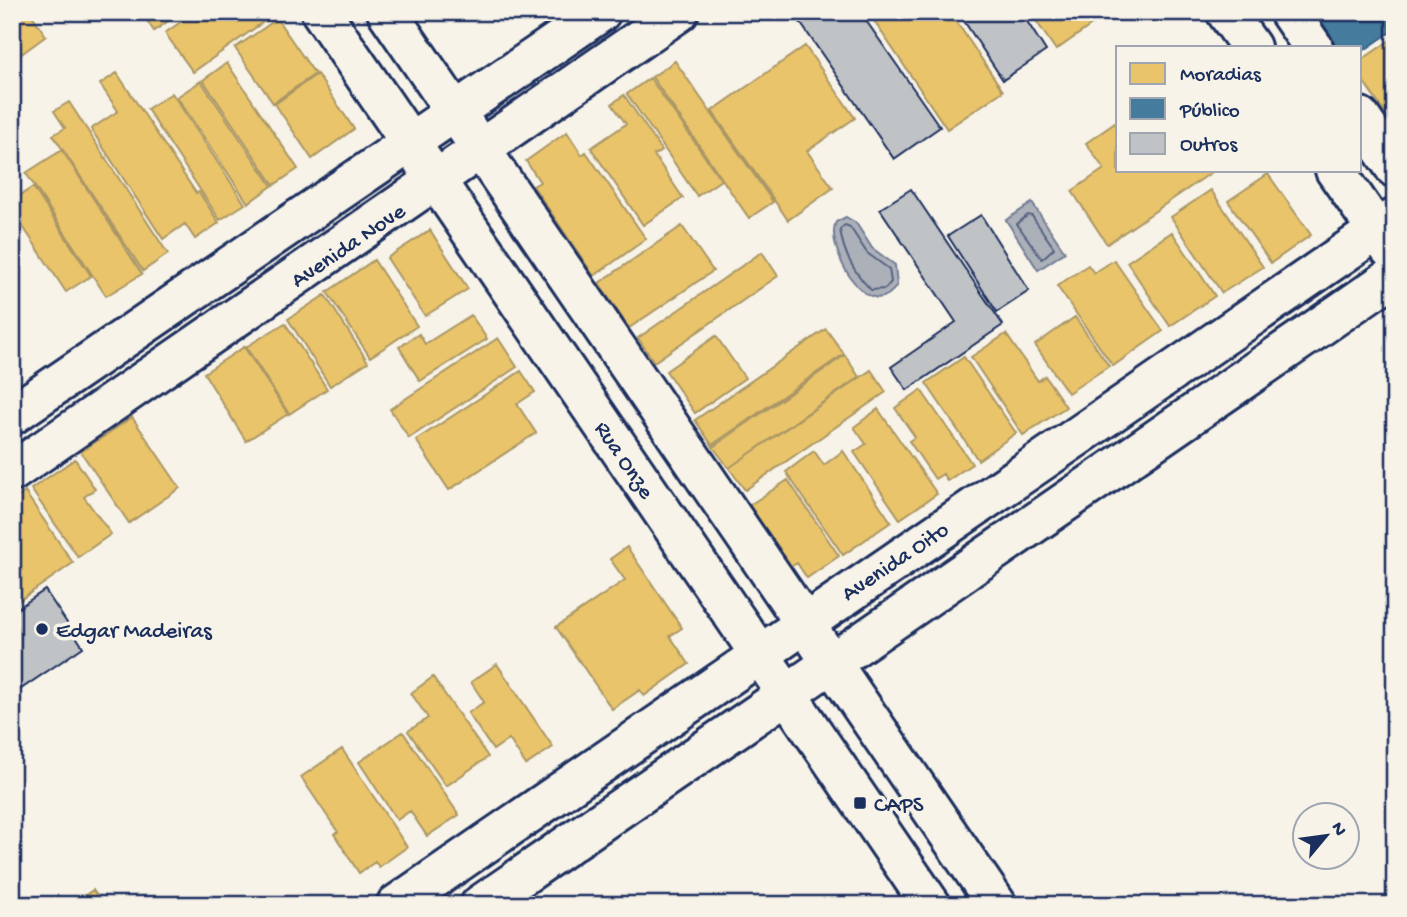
<svg xmlns="http://www.w3.org/2000/svg" width="1407" height="917" font-family="'Gochi Hand',sans-serif">
  <style>
    .water { fill: #acb0b9; stroke: #727c95; stroke-width: 2 }
    .homes { fill: #e9c46a; stroke: #ab9766; stroke-width: 2 }
    .public { fill: #457b9d; stroke: #38648a; stroke-width: 2 }
    .lines { fill: none; stroke-linecap: round; stroke-linejoin: round }
    .shore { stroke: #556382; stroke-width: 2 }
    .building { fill: #c0c3c5; stroke: #1b2f5e; stroke-width: 2 }
    .minor-casing { stroke: #1b2f5e; stroke-width: 44 }
    .minor { stroke: #f7f3e8; stroke-width: 38 }
    .poi-dot { fill: #1b2f5e; stroke: #f7f3e8; stroke-width: 2.5 }
    .labels { text-anchor: middle; stroke-width: 7; stroke-linejoin: round; paint-order: stroke }
    .street-label { font-size: 23px; fill: #1b2f5e; stroke: #f7f3e8 }
    .poi-label { font-size: 23px; fill: #1b2f5e; stroke: #f7f3e8; text-anchor: start }
  </style>
  <rect width="100%" height="100%" fill="#f7f3e8"/>
  <filter id="ink" filterUnits="userSpaceOnUse"><feTurbulence type="fractalNoise" baseFrequency=".0143" numOctaves="2"/><feDisplacementMap in="SourceGraphic" scale="14" xChannelSelector="R" yChannelSelector="G"/><feConvolveMatrix kernelMatrix="1 2 1 2 8 2 1 2 1" color-interpolation-filters="sRGB"/></filter>
  <g filter="url(#ink)">
    <path class="water" d="M 1032,203 L 1065,252 L 1038,270 L 1006,220 Z
      M 846,217 L 856,223 L 872,248 L 895,265 L 897,285 C 869,329 824,246 836,222 Z"/>
    <path class="homes" d="M 12,12 L 30,12 L 46,36 L 16,58 L 12,54 Z
      M 141,12 L 181,12 L 154,31 Z
      M 195,12 L 276,12 L 276,13 L 193,72 L 165,33 Z
      M 868,12 L 950,12 L 1003,91 L 947,129 Z
      M 1030,12 L 1110,12 L 1056,50 Z
      M 277,19 L 315,74 L 273,103 L 235,48 Z
      M 1395,37 L 1395,128 L 1360,76 L 1360,61 Z
      M 805,46 L 855,118 L 807,151 L 833,188 L 788,220 L 712,111 Z
      M 675,61 L 773,202 L 749,218 L 652,77 Z
      M 227,63 L 298,169 L 274,185 L 203,80 Z
      M 117,73 L 196,193 L 199,192 L 219,223 L 195,239 L 185,224 L 163,239 L 91,129 L 118,111 L 100,84 Z
      M 317,74 L 354,129 L 312,159 L 275,104 Z
      M 650,78 L 721,180 L 697,196 L 627,94 Z
      M 201,81 L 272,186 L 248,203 L 177,97 Z
      M 172,93 L 245,204 L 220,220 L 147,109 Z
      M 624,95 L 662,151 L 654,155 L 683,198 L 643,225 L 591,148 L 626,124 L 612,104 Z
      M 69,102 L 168,254 L 143,271 L 53,135 L 65,128 L 54,111 Z
      M 1118,121 L 1118,170 L 1215,170 L 1107,244 L 1072,191 L 1104,169 L 1086,143 Z
      M 567,132 L 582,155 L 586,152 L 646,239 L 594,276 L 533,186 L 540,182 L 526,161 Z
      M 62,150 L 142,274 L 106,296 L 26,173 Z
      M 1268,174 L 1311,235 L 1271,263 L 1228,201 Z
      M 33,187 L 91,276 L 66,292 L 12,210 L 12,201 Z
      M 1211,190 L 1263,267 L 1222,293 L 1171,217 Z
      M 682,226 L 713,271 L 629,328 L 599,283 Z
      M 430,230 L 468,289 L 425,316 L 387,258 Z
      M 1172,232 L 1215,296 L 1170,326 L 1127,262 Z
      M 762,252 L 778,276 L 654,362 L 638,338 Z
      M 374,260 L 417,326 L 370,357 L 327,292 Z
      M 1114,260 L 1163,331 L 1113,366 L 1057,286 L 1088,265 L 1094,273 Z
      M 325,295 L 368,362 L 330,386 L 288,319 Z
      M 471,315 L 487,339 L 420,381 L 399,347 L 419,334 L 425,344 Z
      M 1075,317 L 1109,366 L 1068,393 L 1035,345 Z
      M 285,323 L 327,389 L 289,414 L 246,347 Z
      M 826,329 L 844,354 L 712,445 L 695,420 Z
      M 1006,334 L 1038,381 L 1045,376 L 1066,407 L 1023,435 L 971,357 Z
      M 716,336 L 745,378 L 695,413 L 666,371 Z
      M 498,338 L 517,367 L 409,438 L 390,409 Z
      M 244,347 L 288,414 L 246,441 L 204,373 Z
      M 845,355 L 859,377 L 729,468 L 713,447 Z
      M 964,357 L 1016,433 L 978,460 L 926,383 Z
      M 871,370 L 886,392 L 745,490 L 729,468 Z
      M 521,371 L 535,392 L 517,404 L 536,433 L 449,490 L 416,440 Z
      M 921,390 L 972,464 L 947,481 L 943,474 L 935,479 L 909,441 L 915,437 L 895,408 Z
      M 878,409 L 937,494 L 900,519 L 854,452 L 866,444 L 854,427 Z
      M 132,417 L 180,488 L 129,523 L 81,452 Z
      M 814,451 L 824,465 L 843,451 L 891,522 L 843,555 L 786,472 Z
      M 75,459 L 95,489 L 84,497 L 111,534 L 78,557 L 31,489 Z
      M 788,480 L 839,556 L 807,578 L 797,563 L 789,568 L 748,506 Z
      M 25,492 L 73,563 L 20,600 L 12,588 L 12,501 Z
      M 627,547 L 682,628 L 670,636 L 689,664 L 644,696 L 640,690 L 612,709 L 556,627 L 625,580 L 610,559 Z
      M 497,664 L 553,747 L 526,765 L 509,739 L 493,750 L 468,713 L 484,702 L 471,682 Z
      M 433,677 L 488,757 L 446,786 L 408,731 L 428,718 L 411,693 Z
      M 403,732 L 459,815 L 427,836 L 410,811 L 397,820 L 359,762 Z
      M 342,749 L 407,847 L 379,867 L 375,862 L 359,873 L 334,834 L 338,832 L 301,777 Z
      M 93,890 L 103,905 L 70,905 Z"/>
    <path class="public" d="M 1313,12 L 1395,12 L 1395,29 L 1360,53 L 1360,47 L 1337,47 Z"/>
    <g class="lines">
      <path class="shore" d="M 1028,215 L 1032,216 L 1054,248 L 1042,259 L 1017,224 Z
        M 845,225 L 850,227 L 867,253 L 889,269 L 891,282 L 885,289 L 871,290 C 854,273 843,252 840,229 Z"/>
    </g>
    <path class="building" d="M 793,12 L 860,12 L 940,127 L 894,159 Z
      M 958,12 L 1021,12 L 1046,51 L 1003,80 Z
      M 911,189 L 1003,325 L 907,390 L 891,367 L 956,322 L 880,209 Z
      M 981,215 L 1029,291 L 997,312 L 948,236 Z
      M 45,590 L 83,647 L 12,695 L 12,612 Z"/>
    <g class="lines">
      <g class="minor-casing">
        <path id="minor" d="M 321,12 L 931,905
          M 387,12 L 997,905
          M 1226,12 L 1251,47
          M 1289,12 L 1313,47
          M 1360,117 L 1395,168
          M 1335,170 L 1390,249
          M 12,415 L 601,12
          M 12,472 L 679,12
          M 396,905 L 1395,218
          M 480,905 L 1395,275"/>
      </g>
      <use href="#minor" class="minor"/>
    </g>
  </g>
  <g class="poi-dot">
    <circle cx="42" cy="629" r="7"/>
    <rect x="853" y="796" width="14" height="14" rx="3.5"/>
  </g>
  <g class="labels">
    <g class="street-label">
      <text transform="translate(347 244) rotate(-34)" y="8">Avenida Nove</text>
      <text transform="translate(626 459) rotate(56)" y="8">Rua Onze</text>
      <text transform="translate(894 560) rotate(-34)" y="8">Avenida Oito</text>
    </g>
    <g class="poi-label">
      <text x="56" y="637">Edgar Madeiras</text>
      <text x="874" y="811">CAPS</text>
    </g>
  </g>
  <rect width="1407" height="917" fill="none" stroke="#f7f3e8" stroke-width="42"/>
  <rect x="21" y="21" width="1365" height="875" fill="none" stroke="#1b2f5e" stroke-width="2.5" filter="url(#ink)"/>
  <rect x="1116" y="46" width="245" height="126" fill="#f7f3e8" stroke="#9fa5b1" stroke-width="2"/>
  <rect x="1130" y="63" width="35" height="21" fill="#e9c46a" stroke="#9fa5b1" stroke-width="2"/>
  <text x="1180" y="80" font-size="21" fill="#1b2f5e">Moradias</text>
  <rect x="1130" y="98" width="35" height="21" fill="#457b9d" stroke="#9fa5b1" stroke-width="2"/>
  <text x="1180" y="116" font-size="21" fill="#1b2f5e">Público</text>
  <rect x="1130" y="133" width="35" height="21" fill="#c0c3c5" stroke="#9fa5b1" stroke-width="2"/>
  <text x="1180" y="150" font-size="21" fill="#1b2f5e">Outros</text>
  <g transform="translate(1326 836) rotate(61)"><circle r="33" fill="#f7f3e8" stroke="#9fa5b1" stroke-width="2"/>
  <path d="M0-5L12 26L0 18L-12 26Z" fill="#1b2f5e"/>
  <text y="-10" font-size="19" font-weight="bold" text-anchor="middle" fill="#1b2f5e">N</text>
  </g>
</svg>
